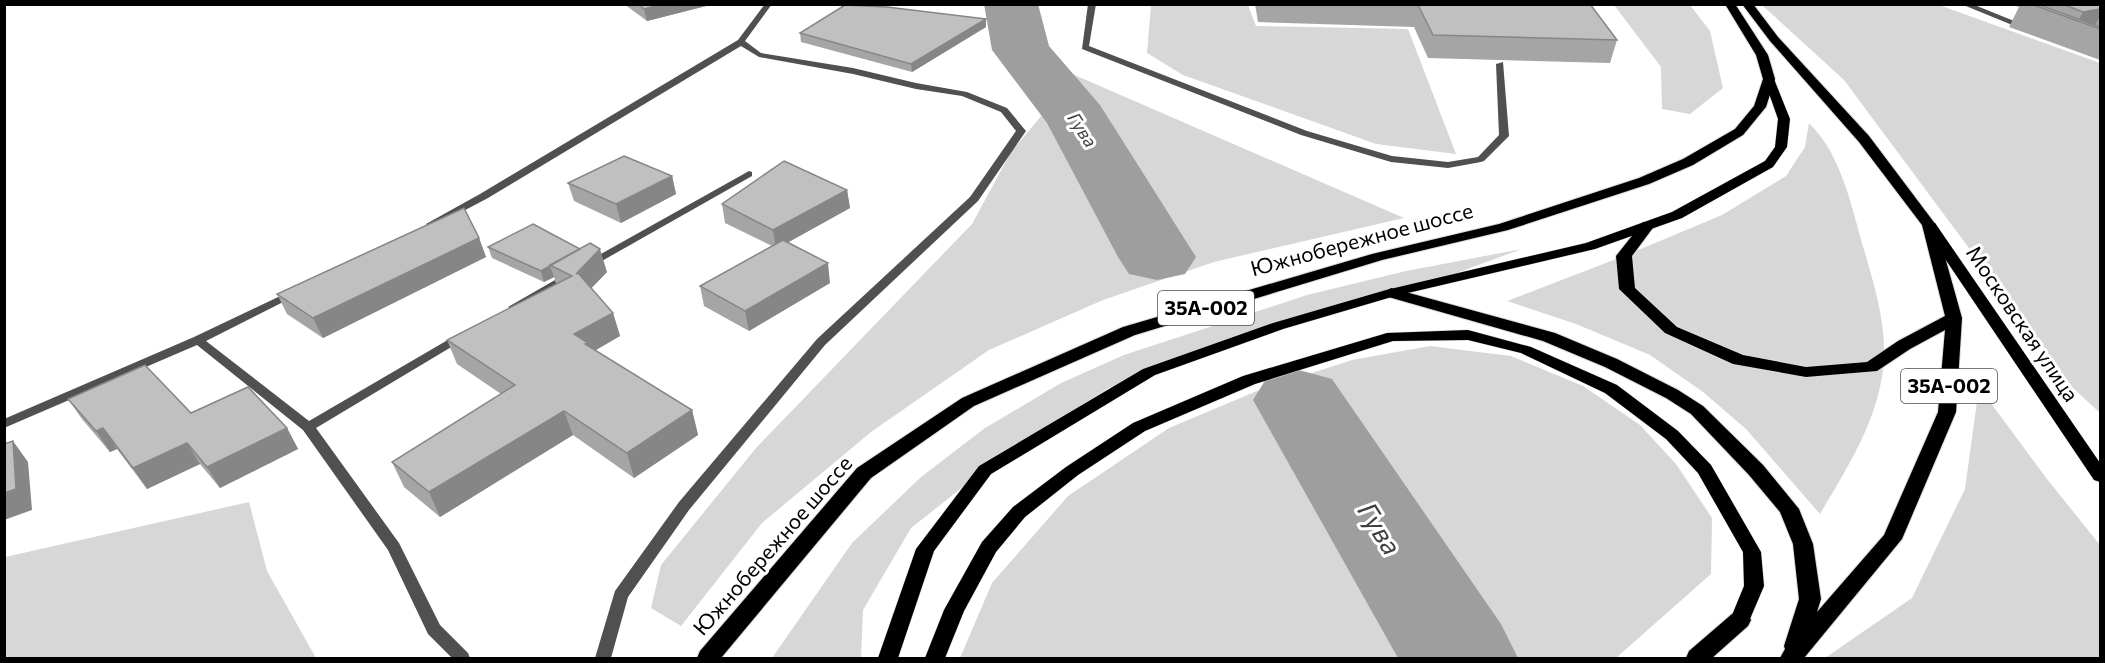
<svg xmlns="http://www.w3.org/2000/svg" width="2105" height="663" font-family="Commissioner,sans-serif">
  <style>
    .green { fill: #d7d7d7 }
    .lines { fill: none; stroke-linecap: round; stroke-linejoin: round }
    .river { fill: #9e9e9e; fill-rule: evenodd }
    .primary-casing { stroke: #dbdbdb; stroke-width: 1 }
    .trunk-casing { stroke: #dbdbdb; stroke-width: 2 }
    .service { fill: #505050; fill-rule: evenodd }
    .primary { fill: #000; fill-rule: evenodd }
    .trunk { fill: #000; fill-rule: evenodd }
    .wall { fill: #a5a5a5 }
    .shaded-wall { fill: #868686 }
    .building { fill: #c0c0c0; stroke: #868686; stroke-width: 1.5 }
    .labels { text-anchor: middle; stroke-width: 6; stroke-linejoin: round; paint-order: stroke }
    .far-water-label { font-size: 18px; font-style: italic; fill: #3f3f3f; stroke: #fff }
    .shield { fill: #fff; stroke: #4c4c4c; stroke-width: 1.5 }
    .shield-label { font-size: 20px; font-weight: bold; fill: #000 }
    .street-label { font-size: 21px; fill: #000; stroke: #fff }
    .near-water-label { font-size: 27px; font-style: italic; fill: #3f3f3f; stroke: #fff }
  </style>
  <rect width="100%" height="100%" fill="#fff"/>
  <path class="green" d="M 1151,5 L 1248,5 L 1256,26 L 1408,29 L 1456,154 L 1376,144 L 1183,75 L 1147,53 Z
    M 1614,5 L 1690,5 L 1710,31 L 1723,88 L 1690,114 L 1662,109 L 1661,67 Z
    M 1762,5 L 1939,5 L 2100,63 L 2100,413 L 2073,388 L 1844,80 Z
    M 1040,60 L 1404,218 L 1214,262 L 1103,300 L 989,350 L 871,432 L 762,523 L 681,626 L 651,608 L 661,565 L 756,448 L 972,224 L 1011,152 L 1047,109 Z
    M 1809,123 C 1841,155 1850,201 1862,243 C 1875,288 1891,335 1881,382 C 1872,430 1844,473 1820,514 L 1746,429 L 1703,392 L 1650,355 L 1576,324 L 1507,301 L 1624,256 L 1722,215 L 1786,176 L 1805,147 Z
    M 1522,249 L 1429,283 L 1210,347 L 1109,388 L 1016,445 L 911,528 L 863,610 L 861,658 L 772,658 L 852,543 L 921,477 L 985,428 L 1061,383 L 1124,355 L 1307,295 L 1406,271 Z
    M 1430,346 L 1511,356 L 1583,386 L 1640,425 L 1676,464 L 1712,518 L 1711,574 L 1616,658 L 960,658 L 992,583 L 1068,496 L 1169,428 L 1257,391 L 1352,360 Z
    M 1979,387 L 2047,479 L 2100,545 L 2100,658 L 1825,658 L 1912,598 L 1965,489 Z
    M 249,502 L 267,571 L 316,658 L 5,658 L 5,557 Z"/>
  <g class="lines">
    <path class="river" d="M 984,4 L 1038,4 L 1049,46 L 1100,105 L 1196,257 L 1185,274 L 1157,280 L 1129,274 L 1118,257 L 1047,123 L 992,50 Z
      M 1299,370 L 1332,379 L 1501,624 L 1518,658 L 1398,658 L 1253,400 L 1266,379 Z"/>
    <g class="primary-casing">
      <path id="primary" d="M 1769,76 L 1774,79 L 1790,119 L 1787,147 L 1773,167 L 1682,218 L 1595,249 L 1395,296 L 1283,329 L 1155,375 L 991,474 L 934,551 L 898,658 L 878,658 L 916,549 L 979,466 L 1143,369 L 1273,323 L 1386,290 L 1586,243 L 1672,212 L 1765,161 L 1775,147 L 1778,119 L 1764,79 Z
        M 1930,222 L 1935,223 L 2100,463 L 2100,482 L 2094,480 L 1923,226 Z
        M 1468,330 L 1531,347 L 1617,385 L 1678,431 L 1711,465 L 1761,552 L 1764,586 L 1747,626 L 1740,628 L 1733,626 L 1730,620 L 1744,586 L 1743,552 L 1698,473 L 1666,439 L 1605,393 L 1521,353 L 1468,340 L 1393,341 L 1255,384 L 1145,431 L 1078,475 L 1025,517 L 996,552 L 964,611 L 945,658 L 925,658 L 944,610 L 982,542 L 1013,507 L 1066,467 L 1133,423 L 1243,376 L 1387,333 Z"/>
    </g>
    <g class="trunk-casing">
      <path id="trunk" d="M 1725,4 L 1735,4 L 1768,55 L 1775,79 L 1766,107 L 1743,135 L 1693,165 L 1649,184 L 1508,230 L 1382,260 L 1135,335 L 974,406 L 871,478 L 721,658 L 697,658 L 700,651 L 857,468 L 962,398 L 1123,327 L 1372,254 L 1499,224 L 1639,178 L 1683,159 L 1735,129 L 1754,106 L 1763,79 L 1756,55 Z
        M 1742,4 L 1753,4 L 1778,37 L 1869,136 L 1936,225 L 1962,318 L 1956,412 L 1902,539 L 1804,658 L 1780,658 L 1785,649 L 1784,646 L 1799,599 L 1793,544 L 1780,512 L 1749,475 L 1691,414 L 1666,398 L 1605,367 L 1543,341 L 1385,296 L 1383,293 L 1391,288 L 1555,333 L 1617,359 L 1678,390 L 1703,406 L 1763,465 L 1799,509 L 1813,544 L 1821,599 L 1817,612 L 1884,535 L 1938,412 L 1945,330 L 1910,349 L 1877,371 L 1806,377 L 1733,364 L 1665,333 L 1619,289 L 1616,256 L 1643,222 L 1653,222 L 1655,225 L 1632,256 L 1635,288 L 1677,327 L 1743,355 L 1806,367 L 1867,362 L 1898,341 L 1945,316 L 1922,225 L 1859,142 L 1770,41 Z
        M 1740,611 L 1748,614 L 1751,620 L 1748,626 L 1712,658 L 1686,658 L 1689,651 L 1732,614 Z"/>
    </g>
    <path class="service" d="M 765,4 L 772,4 L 745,41 L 761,53 L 853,68 L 916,83 L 967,92 L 1007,108 L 1026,131 L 978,201 L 825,345 L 689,510 L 628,597 L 611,658 L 595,658 L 615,591 L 679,502 L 817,339 L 970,197 L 1016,131 L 1001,112 L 962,96 L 916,89 L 853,74 L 759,57 L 741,46 L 488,198 L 435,226 L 427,226 L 426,224 L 480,194 L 738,40 Z
      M 1088,4 L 1096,4 L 1089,46 L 1307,131 L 1392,156 L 1448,162 L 1478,157 L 1499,135 L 1496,64 L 1503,62 L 1509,136 L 1484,161 L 1481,162 L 1448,168 L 1391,162 L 1301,135 L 1082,49 Z
      M 1961,4 L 1972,4 L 2029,27 L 2022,29 Z
      M 749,171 L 752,172 L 752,176 L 593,266 L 585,266 L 583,264 Z
      M 569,272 L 573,273 L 575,275 L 573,277 L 518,309 L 514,310 L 508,307 Z
      M 295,289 L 299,290 L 301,292 L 299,294 L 206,341 L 309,421 L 458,334 L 466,334 L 468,337 L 316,428 L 399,543 L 440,625 L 468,653 L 470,658 L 452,658 L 428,634 L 388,550 L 303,430 L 197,345 L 4,428 L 4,419 L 194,337 Z"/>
    <use href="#primary" class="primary"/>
    <use href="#trunk" class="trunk"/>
  </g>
  <path class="wall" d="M 624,4 L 714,4 L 647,21 Z
    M 1255,4 L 1590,4 L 1617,40 L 1610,63 L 1428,58 L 1414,27 L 1258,22 Z
    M 2011,4 L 2100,4 L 2100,60 L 2009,27 L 2019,7 Z
    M 986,27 L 912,72 L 801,42 L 800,33 Z
    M 672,176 L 676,194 L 621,223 L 574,201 L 568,183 Z
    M 847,190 L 850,208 L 787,243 L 830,283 L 749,331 L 704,306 L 700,286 L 772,246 L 725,223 L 722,204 Z
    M 479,238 L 486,257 L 323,338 L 287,314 L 277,294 Z
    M 488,247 L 607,272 L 591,288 L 613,313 L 620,336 L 595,350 L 692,410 L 698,435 L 634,478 L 573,435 L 440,517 L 404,487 L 392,462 L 501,394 L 457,364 L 447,340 L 556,284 L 554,277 L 544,282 L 492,258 Z
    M 68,399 L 191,413 L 287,428 L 298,449 L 220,488 L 200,464 L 147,489 L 117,449 L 110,452 L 82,419 Z"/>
  <path class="shaded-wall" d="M 662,4 L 714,4 L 647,21 L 644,9 Z
    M 2100,9 L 2100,18 L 2099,18 L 2094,27 L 2078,21 L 2083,12 Z
    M 986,19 L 986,27 L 912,72 L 911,64 Z
    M 672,176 L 676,194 L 621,223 L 616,204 Z
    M 847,190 L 850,208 L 776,249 L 773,230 Z
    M 479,238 L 486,257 L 323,338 L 313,318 Z
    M 600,249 L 607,272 L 583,297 L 576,274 Z
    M 828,263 L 830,283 L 749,331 L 745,311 Z
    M 550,266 L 554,277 L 544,282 L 541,271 Z
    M 613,313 L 620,336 L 591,353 L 574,334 Z
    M 692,410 L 698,435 L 634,478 L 627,453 Z
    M 564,411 L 573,435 L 440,517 L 429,492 Z
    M 103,428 L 117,449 L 110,452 L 96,431 Z
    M 287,428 L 298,449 L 220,488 L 207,467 Z
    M 13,441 L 28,462 L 32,510 L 4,520 L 4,493 Z
    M 187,443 L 200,464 L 147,489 L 133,468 Z"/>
  <path class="building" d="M 638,4 L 662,4 L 644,9 Z
    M 1402,4 L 1590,4 L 1617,40 L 1433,35 L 1418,5 Z
    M 2031,4 L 2037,4 L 2100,27 L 2100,29 Z
    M 2062,4 L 2100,4 L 2100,9 L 2083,12 Z
    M 845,5 L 887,7 L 986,19 L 911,64 L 800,33 Z
    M 624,156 L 672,176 L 616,204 L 568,183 Z
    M 784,161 L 847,190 L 773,230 L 722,204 Z
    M 464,208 L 479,238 L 313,318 L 277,294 Z
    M 533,224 L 580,249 L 541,271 L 488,247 Z
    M 783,240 L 828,263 L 745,311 L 700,286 Z
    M 590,243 L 600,249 L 576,274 L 578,273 L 613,313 L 574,334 L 588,343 L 585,344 L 692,410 L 627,453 L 564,411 L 429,492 L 392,462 L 515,385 L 447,340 L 572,276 L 550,265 Z
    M 145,365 L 191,413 L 248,387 L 287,428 L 207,467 L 187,443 L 133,468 L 103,428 L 96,431 L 68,399 Z
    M 13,441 L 16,489 L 4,493 L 4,444 Z"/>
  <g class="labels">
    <g class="far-water-label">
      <text transform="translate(1082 130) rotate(57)" y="6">Гува</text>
    </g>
    <g class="shield">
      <rect x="1158" y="291" width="96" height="34" rx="4.5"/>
      <rect x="1901" y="369" width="96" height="34" rx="4.5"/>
    </g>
    <g class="shield-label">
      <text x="1206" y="315">35А-002</text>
      <text x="1949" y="393">35А-002</text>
    </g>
    <g class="street-label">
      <text transform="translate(1362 240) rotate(-15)" y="7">Южнобережное шоссе</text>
      <text transform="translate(2022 324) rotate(56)" y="7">Московская улица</text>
      <text transform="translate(773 546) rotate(-49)" y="7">Южнобережное шоссе</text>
    </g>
    <g class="near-water-label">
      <text transform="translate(1379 529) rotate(58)" y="9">Гува</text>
    </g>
  </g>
  <rect width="2105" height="663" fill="none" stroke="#000000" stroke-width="12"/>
</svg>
